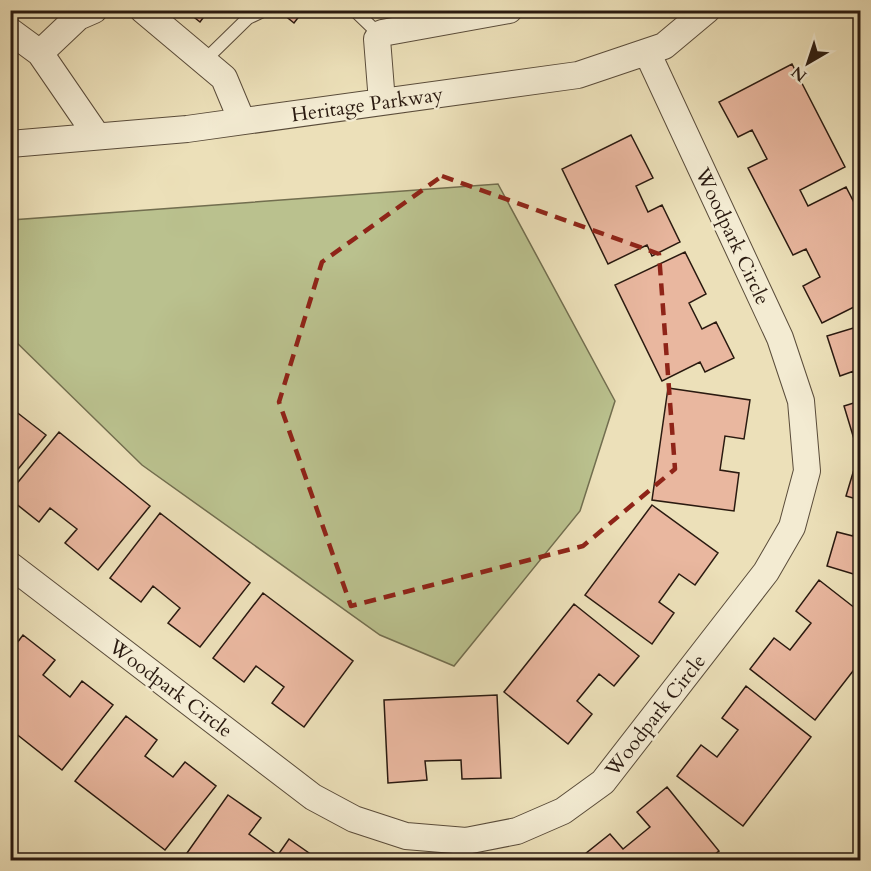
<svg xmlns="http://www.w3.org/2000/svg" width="871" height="871" font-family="Cardo,serif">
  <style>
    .green { fill: #bac18e; stroke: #726e4f; stroke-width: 1.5 }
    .building { fill: #e9b79f; stroke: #2a1a10; stroke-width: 1.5 }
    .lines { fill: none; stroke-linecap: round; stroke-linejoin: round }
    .lane-casing { stroke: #5a4c3a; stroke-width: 14 }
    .street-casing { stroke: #5a4c3a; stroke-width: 28 }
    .lane { stroke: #f3ebd2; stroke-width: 12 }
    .street { stroke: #f3ebd2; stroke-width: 26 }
    .marked { fill: none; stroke: #8f2418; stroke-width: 4.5; stroke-dasharray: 12 8; stroke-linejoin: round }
    .labels { text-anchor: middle; stroke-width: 4.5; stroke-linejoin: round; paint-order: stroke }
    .street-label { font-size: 20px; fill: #2a1a10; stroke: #f3ebd2 }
  </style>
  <rect width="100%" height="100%" fill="#ece0b9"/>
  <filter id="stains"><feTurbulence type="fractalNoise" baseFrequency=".00333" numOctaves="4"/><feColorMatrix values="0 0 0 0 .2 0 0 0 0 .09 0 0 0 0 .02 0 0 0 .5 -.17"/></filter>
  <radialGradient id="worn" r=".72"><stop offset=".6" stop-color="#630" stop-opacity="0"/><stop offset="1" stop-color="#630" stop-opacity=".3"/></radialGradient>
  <path class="green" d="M 498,184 L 615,401 L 580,511 L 454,666 L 380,635 L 142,465 L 11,337 L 11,220 Z"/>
  <path class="building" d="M 185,10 L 209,10 L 200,22 Z
    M 278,10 L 304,10 L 294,23 Z
    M 792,64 L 845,167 L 800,190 L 808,206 L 846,187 L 860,214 L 860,304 L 822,323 L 803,286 L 820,277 L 806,249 L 793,255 L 748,168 L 767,159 L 752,130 L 738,137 L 719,102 Z
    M 631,135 L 653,178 L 636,186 L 648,212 L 662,205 L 680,242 L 652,256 L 647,245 L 608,264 L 562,169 Z
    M 685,252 L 706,294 L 689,303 L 702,329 L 716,322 L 734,358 L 705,372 L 700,362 L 662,381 L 615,285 Z
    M 860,326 L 860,392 L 854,371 L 840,376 L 827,336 Z
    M 668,388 L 750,400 L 744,439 L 725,436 L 720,470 L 739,473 L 734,511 L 652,500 Z
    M 860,401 L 860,448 L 857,449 L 844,406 Z
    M 10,407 L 46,435 L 10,479 Z
    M 59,432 L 150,506 L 98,570 L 65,543 L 77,529 L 50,508 L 39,522 L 10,499 L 10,492 Z
    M 858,456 L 860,457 L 860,500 L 846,496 Z
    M 652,505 L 718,553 L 695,585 L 679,574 L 659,602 L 674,613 L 652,644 L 585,595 Z
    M 860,510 L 860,576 L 827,566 L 837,532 L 853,536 Z
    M 160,513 L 250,583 L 200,647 L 168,623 L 180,608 L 153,586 L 141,602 L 110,578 Z
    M 819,580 L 860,612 L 860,662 L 815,720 L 750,669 L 774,638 L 790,650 L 811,623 L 796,611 Z
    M 263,593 L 353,661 L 304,727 L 272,703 L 284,687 L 256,666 L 244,682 L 213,658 Z
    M 574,604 L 639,656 L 614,686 L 599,674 L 577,701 L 592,714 L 568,744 L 504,692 Z
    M 23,635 L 55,660 L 43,675 L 70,697 L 82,681 L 113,705 L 62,770 L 10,729 L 10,652 Z
    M 746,686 L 811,737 L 743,826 L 677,776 L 701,745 L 717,757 L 738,730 L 722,718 Z
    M 497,695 L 501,778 L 462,779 L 461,760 L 425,761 L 427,780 L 388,783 L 384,700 Z
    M 126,716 L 157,740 L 145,756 L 173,777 L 185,762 L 216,786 L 165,850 L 75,781 Z
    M 667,787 L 719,851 L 707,860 L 581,860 L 580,858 L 610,834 L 623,849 L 650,827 L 637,812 Z
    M 228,795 L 261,818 L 249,834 L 278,855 L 289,839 L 319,860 L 182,860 Z"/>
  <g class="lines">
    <g class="lane-casing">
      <path id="lane" d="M 354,10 L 380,35
        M 205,60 L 248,18 L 265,10"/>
    </g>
    <g class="street-casing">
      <path id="street" d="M 143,10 L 224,78 L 242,121
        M 10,31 L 40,53 L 97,136
        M 40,53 L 78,17 L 94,10
        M 382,102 L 377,39 L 382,33 L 509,10
        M 10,144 L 187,129 L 578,75 L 664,46 L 707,10
        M 10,565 L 313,797 L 354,819 L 406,836 L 466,841 L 517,831 L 563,811 L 603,782 L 766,572 L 792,527 L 807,471 L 801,401 L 780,338 L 647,52"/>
    </g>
    <use href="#lane" class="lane"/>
    <use href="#street" class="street"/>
  </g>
  <path class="marked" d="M 442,176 L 659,254 L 675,469 L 583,546 L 351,606 L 279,402 L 322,262 Z"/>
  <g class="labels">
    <g class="street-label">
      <text transform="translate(367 104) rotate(-8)" y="7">Heritage Parkway</text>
      <text transform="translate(733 236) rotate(65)" y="7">Woodpark Circle</text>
      <text transform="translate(171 688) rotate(37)" y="7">Woodpark Circle</text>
      <text transform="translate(655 715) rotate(-52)" y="7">Woodpark Circle</text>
    </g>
  </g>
  <rect width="871" height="871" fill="none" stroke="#ece0b9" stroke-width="36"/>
  <rect x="12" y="12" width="847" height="847" fill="none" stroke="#2a1a10" stroke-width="3"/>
  <rect x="18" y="18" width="835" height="835" fill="none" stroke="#2a1a10" stroke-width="1.5"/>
  <g transform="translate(808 63) rotate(219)" stroke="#f3ebd2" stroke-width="4.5" paint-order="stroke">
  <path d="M0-4.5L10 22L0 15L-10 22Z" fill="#2a1a10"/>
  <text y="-9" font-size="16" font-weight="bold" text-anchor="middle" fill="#2a1a10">N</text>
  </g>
  <rect width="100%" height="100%" filter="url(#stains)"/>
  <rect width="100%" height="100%" fill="url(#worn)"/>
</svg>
